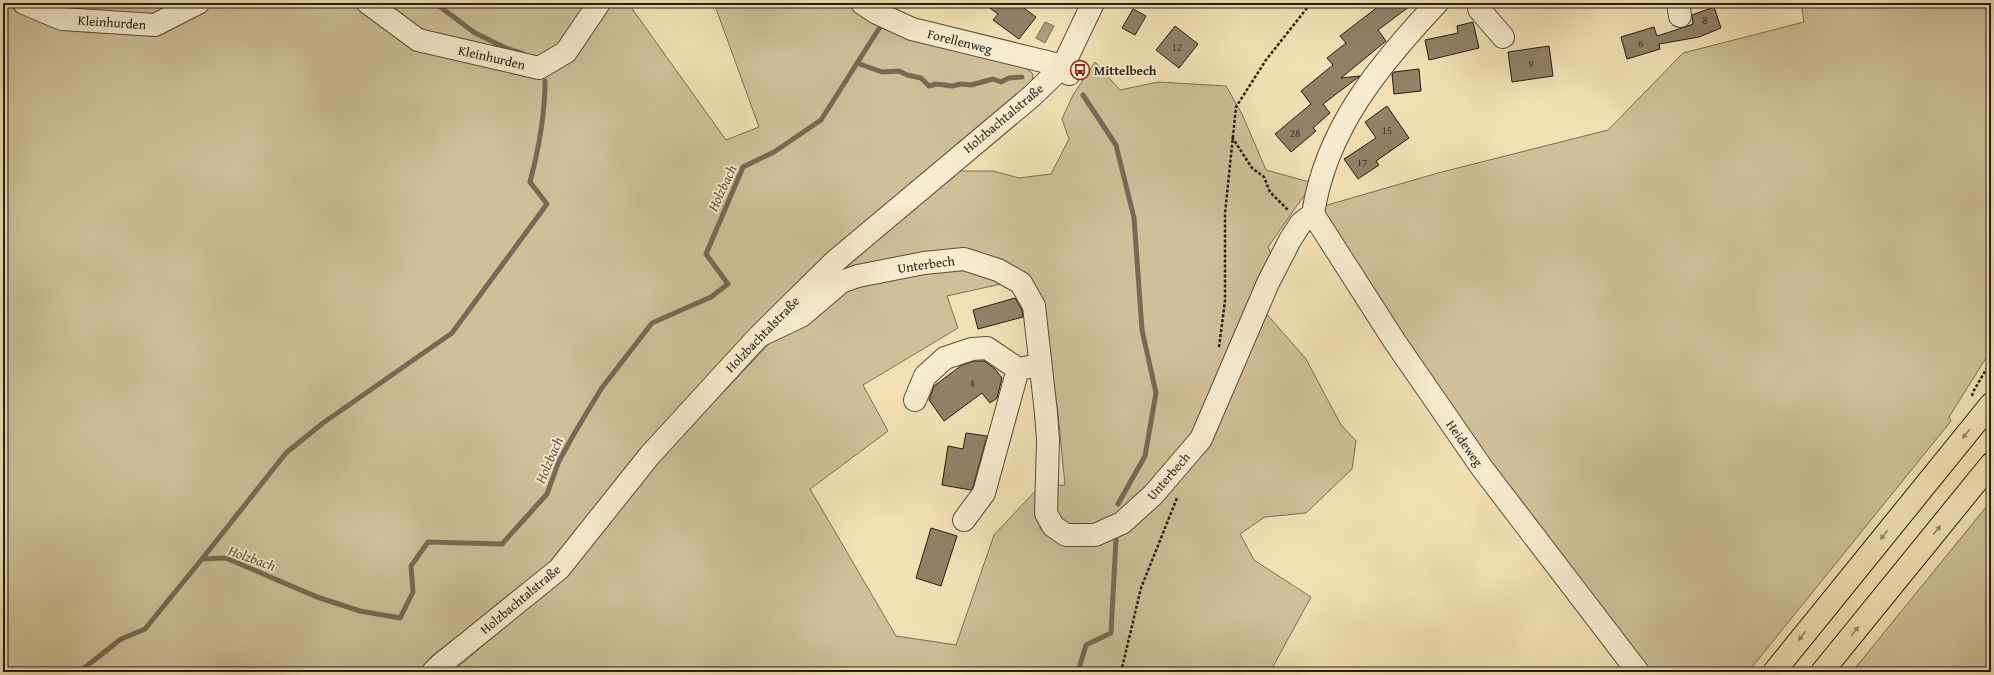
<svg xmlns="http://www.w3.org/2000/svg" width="1994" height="675" font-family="'Gentium Book Plus',serif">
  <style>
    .green { fill: #d0c09a; stroke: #7b6e58; fill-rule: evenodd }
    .water { fill: #ad9e7f; stroke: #776a55 }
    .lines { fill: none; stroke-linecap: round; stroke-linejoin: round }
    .stream { stroke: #776a55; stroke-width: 5 }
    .building { fill: #918268; stroke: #261c15 }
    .minor-casing { stroke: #594d3d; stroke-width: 24 }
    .highway-casing { stroke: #261c15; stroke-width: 24 }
    .path { stroke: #261c15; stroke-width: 2.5; stroke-dasharray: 3 2; stroke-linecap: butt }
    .minor { stroke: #f7eccf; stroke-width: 22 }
    .highway { stroke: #f3e1b5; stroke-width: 22 }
    .oneway { fill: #97886d }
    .labels { text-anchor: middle; stroke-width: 3.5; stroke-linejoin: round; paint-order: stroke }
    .number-label { font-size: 11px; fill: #41362a }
    .street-label { font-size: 13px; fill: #261c15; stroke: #f7eccf }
    .poi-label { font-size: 13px; font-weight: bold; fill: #261c15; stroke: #f7eccf; text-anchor: start }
    .water-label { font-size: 14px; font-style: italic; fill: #5c503f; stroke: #f7eccf }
  </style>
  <rect width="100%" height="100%" fill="#f3e1b5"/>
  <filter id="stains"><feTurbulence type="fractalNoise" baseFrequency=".005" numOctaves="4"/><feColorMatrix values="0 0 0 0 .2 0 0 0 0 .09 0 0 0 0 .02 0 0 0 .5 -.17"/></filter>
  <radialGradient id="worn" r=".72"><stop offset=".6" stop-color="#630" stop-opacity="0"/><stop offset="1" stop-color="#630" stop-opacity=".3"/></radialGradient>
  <path class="green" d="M 3,3 L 628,3 L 726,140 L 759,127 L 714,3 L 887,3 L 878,13 L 1023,65 L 1033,74 L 1032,83 L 950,153 L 553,563 L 433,655 L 418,672 L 3,672 Z
    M 1801,3 L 1991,3 L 1991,350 L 1949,417 L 1951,421 L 1748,672 L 1650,672 L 1630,649 L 1494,472 L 1327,221 L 1324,206 L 1438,173 L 1608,130 L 1683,53 L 1804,22 Z
    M 1095,62 L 1120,90 L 1158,82 L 1226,86 L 1242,114 L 1266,170 L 1313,183 L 1268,247 L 1280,275 L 1264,311 L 1306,359 L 1341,425 L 1356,441 L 1352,469 L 1306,513 L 1265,517 L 1240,534 L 1254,560 L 1311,597 L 1270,672 L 452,672 L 564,577 L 655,464 L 769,344 L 842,271 L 958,171 L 993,171 L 1019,178 L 1051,174 L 1069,139 L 1062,119 L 1073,95 ZM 1028,278 L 1048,345 L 1058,413 L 1065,485 L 1053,486 L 1053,513 L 1073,529 L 1066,544 L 1040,529 L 1041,485 L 994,535 L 956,645 L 896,636 L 810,489 L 888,431 L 863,385 L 958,328 L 947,296 Z
    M 1991,501 L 1991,672 L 1852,672 Z"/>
  <path class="water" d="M 1045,22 L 1054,26 L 1045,43 L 1036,38 Z"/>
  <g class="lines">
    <path class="stream" d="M 435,3 L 475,33 L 506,48 L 524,54
      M 898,6 L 900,3
      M 857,63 L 882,72 L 899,71 L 907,75 L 921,78 L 929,86 L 936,84 L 952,86 L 961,84 L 971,85 L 993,79 L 1001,82 L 1009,78 L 1022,77
      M 1083,95 L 1116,145 L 1134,218 L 1142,330 L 1156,393 L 1145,456 L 1118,504
      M 202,559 L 286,453 L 323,423 L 452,333 L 547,204 L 530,182 C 539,148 545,116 545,81
      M 79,672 L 121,639 L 145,629 L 202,559 L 226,558 L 317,597 L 360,611 L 400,618 L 413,592 L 411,566 L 428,542 L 502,544 L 547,494 L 559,461 L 574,434 L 601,389 L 652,323 L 711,297 L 728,284 L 706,254 L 743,167 L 774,152 L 821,120 L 880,27
      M 1078,672 L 1086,645 L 1111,633 L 1116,539"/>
  </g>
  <path class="building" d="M 983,3 L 1017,3 L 1036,17 L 1019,39 L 993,20 L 998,14 Z
    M 1383,3 L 1414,3 L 1378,30 L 1386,41 L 1341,78 L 1360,76 L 1323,104 L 1330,113 L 1313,128 L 1316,131 L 1291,152 L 1275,134 L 1311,104 L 1301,91 L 1333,65 L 1327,58 L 1346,43 L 1340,36 Z
    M 1714,7 L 1721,28 L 1699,37 L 1659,44 L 1660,49 L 1627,59 L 1621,37 L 1654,27 L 1657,36 L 1682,28 L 1693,24 L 1692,15 Z
    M 1133,9 L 1146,16 L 1135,35 L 1122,28 Z
    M 1473,22 L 1479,48 L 1429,60 L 1425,40 L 1458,33 L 1457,26 Z
    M 1175,26 L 1198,44 L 1179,68 L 1156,50 Z
    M 1549,46 L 1553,76 L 1512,82 L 1508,52 Z
    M 1419,69 L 1421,91 L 1394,94 L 1392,74 L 1394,72 Z
    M 1387,106 L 1409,138 L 1376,161 L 1379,165 L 1358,179 L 1344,159 L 1376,138 L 1365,122 Z
    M 1015,298 L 1022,310 L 1023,317 L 978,329 L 973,310 Z
    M 974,361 L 984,361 L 995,369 L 1002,378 L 997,398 L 990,403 L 982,393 L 944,421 L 929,400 L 934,386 L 962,365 Z
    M 966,433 L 987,436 L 973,487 L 971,490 L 942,485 L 948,446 L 963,449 Z
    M 931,528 L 957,536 L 941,586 L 916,578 Z"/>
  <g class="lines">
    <g class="minor-casing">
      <path id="minor" d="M 24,3 L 62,19 L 155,25 L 198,3
        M 368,3 L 418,40 L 539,68 L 566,52 L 599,3
        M 862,3 L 877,13 L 912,29 L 1063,66 L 1070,72 L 1069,74
        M 1437,3 C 1380,64 1326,128 1313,214 L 1395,342 L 1482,468 L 1638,672
        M 1479,3 L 1479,9 L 1503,37
        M 1678,3 L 1680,16
        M 759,336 L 801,316 L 841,282 L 858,276 L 924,263 L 964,259 L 998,270 L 1021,283 L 1034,306 L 1046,413 L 1048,441 L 1046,513 L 1053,526 L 1066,535 L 1095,535 L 1122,523 L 1153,495 L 1201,439 L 1268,283 L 1290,240 L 1301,223 L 1313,214
        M 915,400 L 925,376 L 945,358 L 972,349 L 987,348 L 1018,369
        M 964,520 L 984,493 L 1018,369 L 1040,365
        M 433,672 L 440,665 L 559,569 L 650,455 L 759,336 L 833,263 L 1032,96 L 1063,66 L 1093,3"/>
    </g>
    <g class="highway-casing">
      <path id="highway" d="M 1774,672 L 1991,404
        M 1822,672 L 1991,464"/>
    </g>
    <path class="path" d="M 1232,137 L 1252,168 L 1264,177 L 1270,192 L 1288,210
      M 1219,347 L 1225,301 L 1225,213 L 1236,107 L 1266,60 L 1311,3
      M 1972,396 L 1973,392 L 1991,361
      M 1121,672 L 1141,588 L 1177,498"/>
    <use href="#minor" class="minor"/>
    <use href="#highway" class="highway"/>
  </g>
  <defs><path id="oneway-solid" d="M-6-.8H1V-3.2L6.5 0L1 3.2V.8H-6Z"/></defs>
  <g class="oneway">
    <use href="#oneway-solid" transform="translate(1966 434) rotate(129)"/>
    <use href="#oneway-solid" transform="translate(1937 530) rotate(-51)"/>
    <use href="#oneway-solid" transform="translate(1884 535) rotate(129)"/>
    <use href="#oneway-solid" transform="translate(1855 631) rotate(-51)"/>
    <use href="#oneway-solid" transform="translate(1802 636) rotate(129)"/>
  </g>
  <defs>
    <g id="bus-ring" transform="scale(1)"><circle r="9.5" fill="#f7eccf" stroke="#8f2418" stroke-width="1.5"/><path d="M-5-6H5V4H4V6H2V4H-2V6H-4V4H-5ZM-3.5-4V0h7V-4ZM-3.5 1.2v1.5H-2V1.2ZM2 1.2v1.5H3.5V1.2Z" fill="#8f2418"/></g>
  </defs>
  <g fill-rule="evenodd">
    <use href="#bus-ring" x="1080" y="70"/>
  </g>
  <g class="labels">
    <g class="number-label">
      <text x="1705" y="24">8</text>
      <text x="1641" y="47">6</text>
      <text x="1177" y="51">12</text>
      <text x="1531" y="68">9</text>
      <text x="1387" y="134">15</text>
      <text x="1295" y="137">28</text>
      <text x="1362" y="166">17</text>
      <text x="972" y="387">4</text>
    </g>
    <g class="street-label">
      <text transform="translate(112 22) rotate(4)" y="5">Kleinhurden</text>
      <text transform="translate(960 41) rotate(14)" y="5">Forellenweg</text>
      <text transform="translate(492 57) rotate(13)" y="5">Kleinhurden</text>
      <text transform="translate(1003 118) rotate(-40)" y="5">Holzbachtalstraße</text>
      <text transform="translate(926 264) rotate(-8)" y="5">Unterbech</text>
      <text transform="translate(762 334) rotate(-46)" y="5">Holzbachtalstraße</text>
      <text transform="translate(1465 443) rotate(55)" y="5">Heideweg</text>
      <text transform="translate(1168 476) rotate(-49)" y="5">Unterbech</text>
      <text transform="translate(520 599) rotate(-40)" y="5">Holzbachtalstraße</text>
    </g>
    <g class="poi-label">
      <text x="1094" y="75">Mittelbech</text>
    </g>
    <g class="water-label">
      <text transform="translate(722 188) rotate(-65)" y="5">Holzbach</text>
      <text transform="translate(549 460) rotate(-67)" y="5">Holzbach</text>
      <text transform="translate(252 558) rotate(20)" y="5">Holzbach</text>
    </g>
  </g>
  <rect width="1994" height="675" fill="none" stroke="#f3e1b5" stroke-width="16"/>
  <rect x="4" y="4" width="1986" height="667" fill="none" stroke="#261c15" stroke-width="2"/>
  <rect x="8" y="8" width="1978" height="659" fill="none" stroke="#261c15"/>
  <rect width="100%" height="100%" filter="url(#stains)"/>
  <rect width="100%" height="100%" fill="url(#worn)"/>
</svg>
